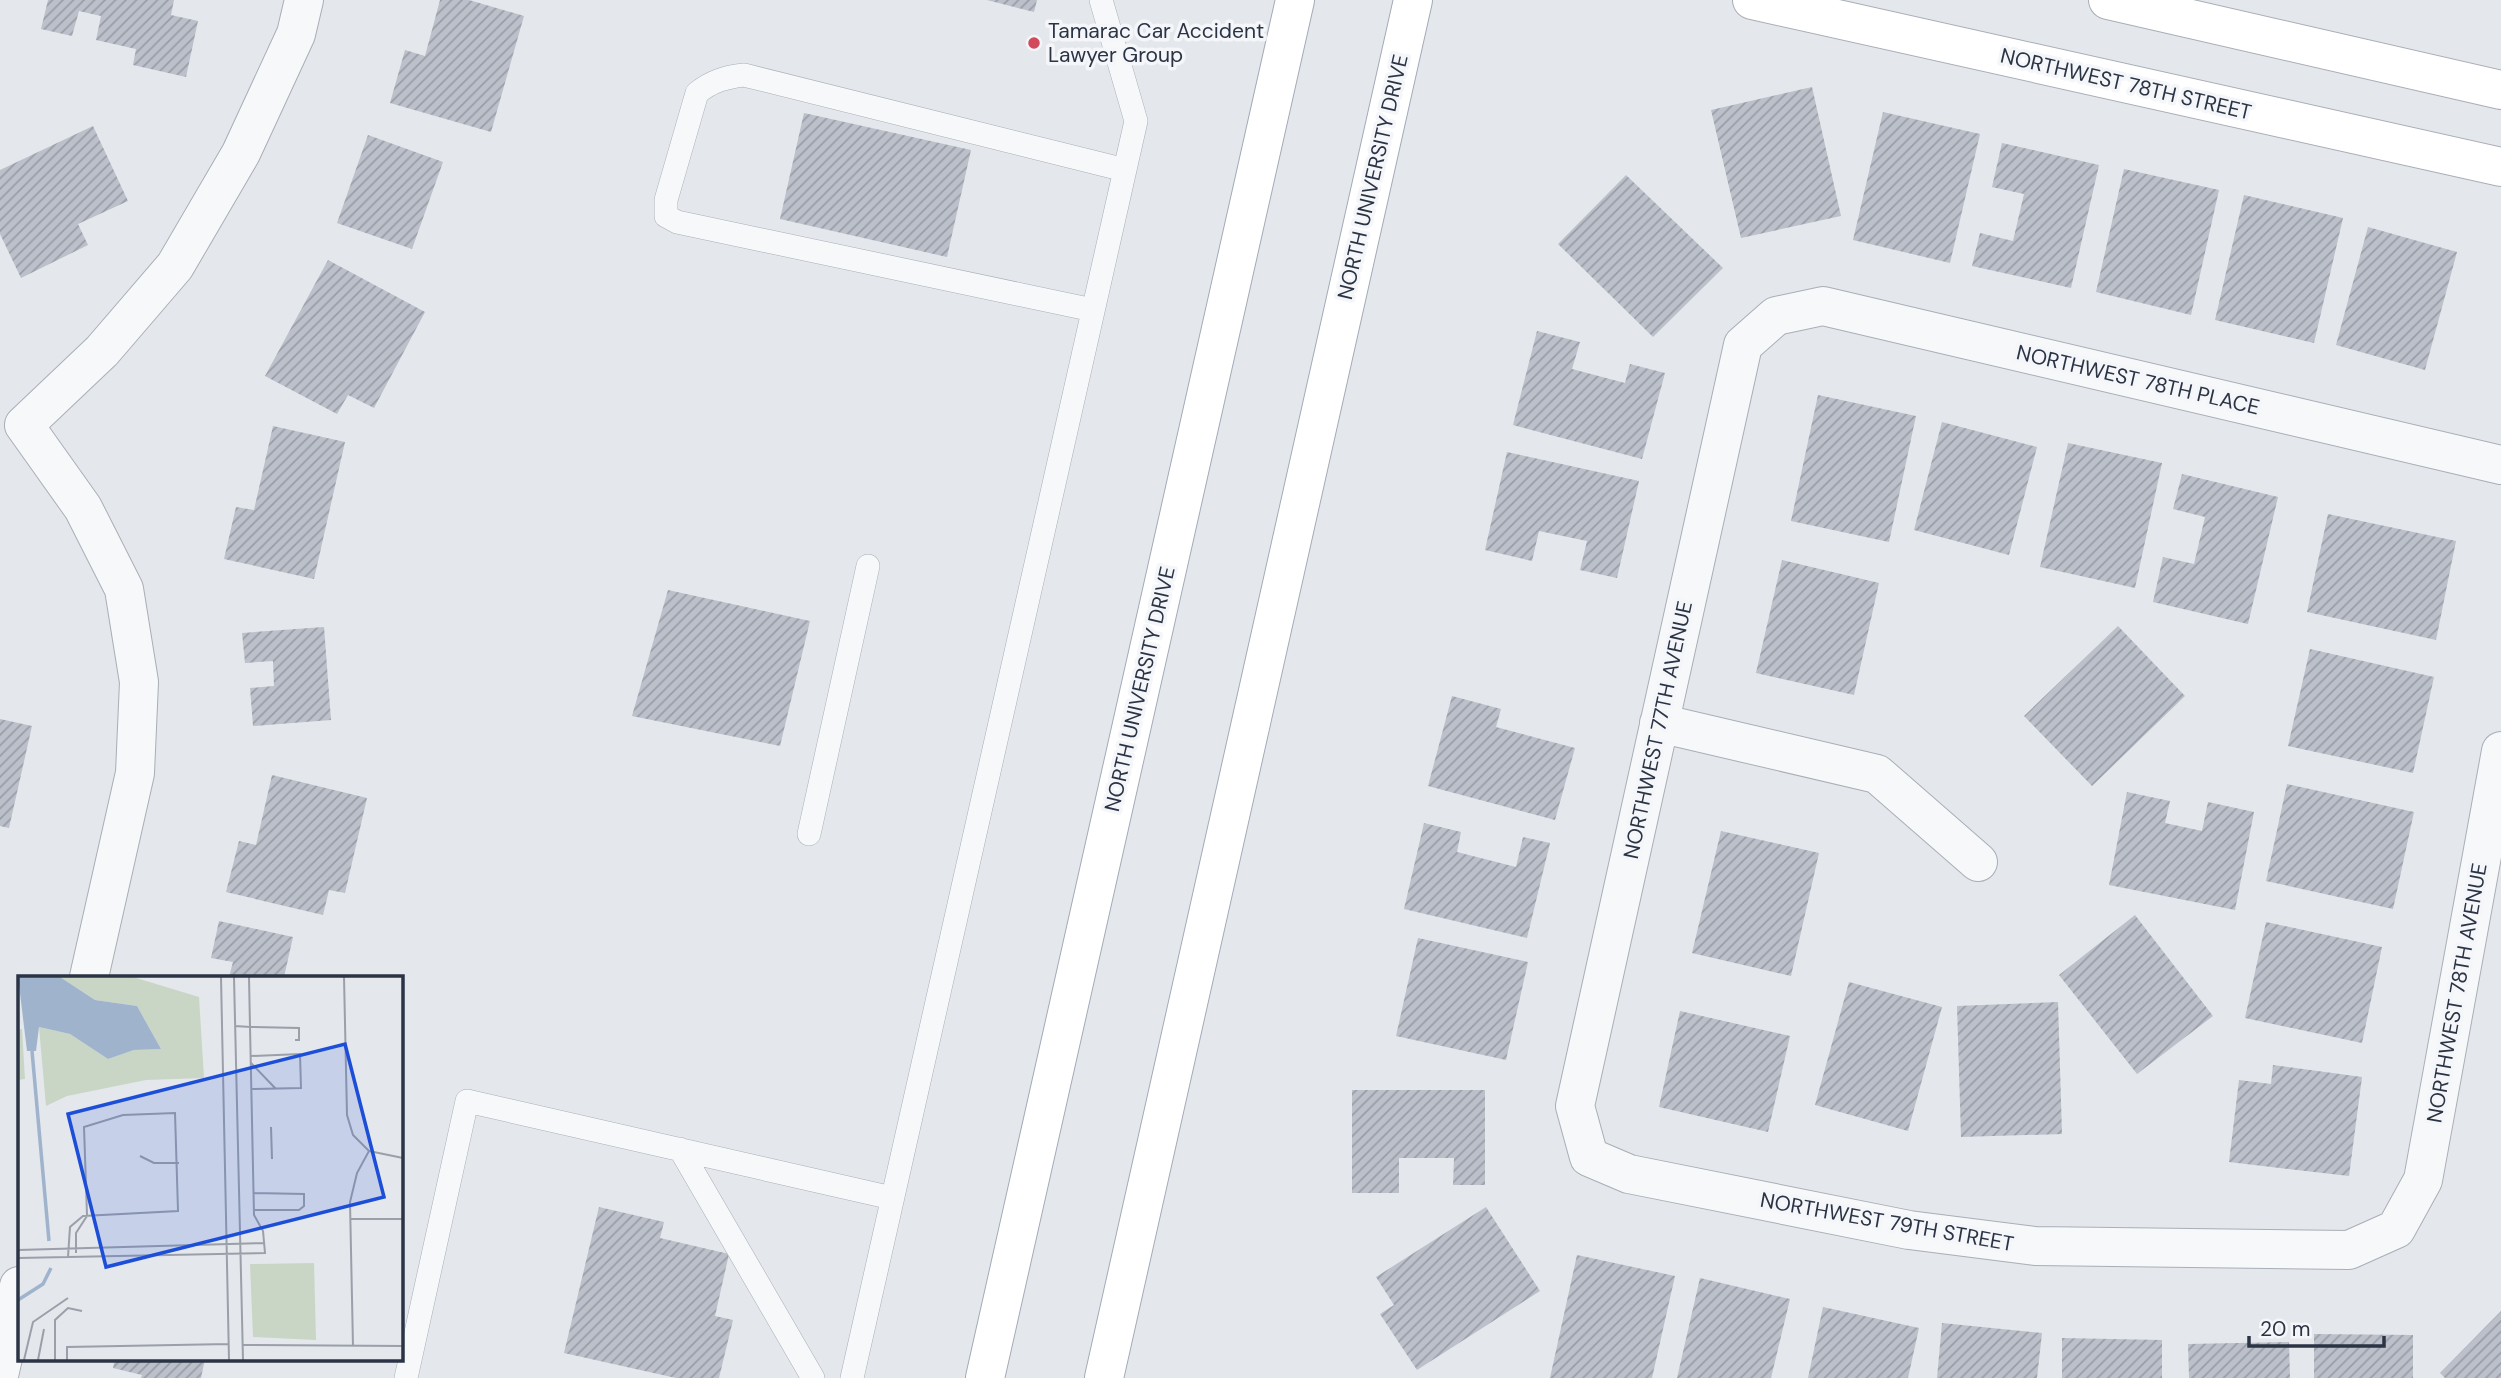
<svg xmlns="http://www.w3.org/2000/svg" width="2501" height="1378" font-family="'DM Sans',sans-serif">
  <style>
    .building { fill: url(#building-hatch) }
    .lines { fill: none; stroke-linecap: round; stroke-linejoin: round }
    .lane-casing { stroke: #a9aeb7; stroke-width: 24 }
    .street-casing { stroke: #a9aeb7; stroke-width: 40 }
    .secondary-casing { stroke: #a9aeb7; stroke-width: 40 }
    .primary-casing { stroke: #a3abb8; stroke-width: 40 }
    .lane { stroke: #f7f8fa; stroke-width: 23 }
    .street { stroke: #f7f8fa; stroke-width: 38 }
    .secondary { stroke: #fff; stroke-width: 38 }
    .primary { stroke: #fff; stroke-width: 38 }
    .poi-dot { fill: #d1495b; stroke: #f4f6f9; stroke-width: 2.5 }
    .labels { text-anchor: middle; stroke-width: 7; stroke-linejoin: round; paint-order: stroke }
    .poi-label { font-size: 21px; fill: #2b3445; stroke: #f4f6f9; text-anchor: start }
    .street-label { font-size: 21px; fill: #2b3445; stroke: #f4f6f9 }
    .inset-river { fill: none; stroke: #9fb4cc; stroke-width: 3.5 }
    .inset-road { fill: none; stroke: #9a9fa9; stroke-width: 2 }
    .view { fill: #1d4ed8; fill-opacity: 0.15; stroke: #1d4ed8; stroke-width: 3.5 }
    .inset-edge { fill: none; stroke: #2b3445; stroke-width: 3.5 }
  </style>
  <defs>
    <pattern id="building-hatch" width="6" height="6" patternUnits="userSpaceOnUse" patternTransform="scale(1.75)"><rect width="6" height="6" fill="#bbc0ca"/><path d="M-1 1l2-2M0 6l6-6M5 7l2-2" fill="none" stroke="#989da6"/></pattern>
  </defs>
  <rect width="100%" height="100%" fill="#e4e7ec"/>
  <path class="building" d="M 48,0 L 174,0 L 171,15 L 198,21 L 186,77 L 133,65 L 136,49 L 96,40 L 101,16 L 79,11 L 72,36 L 41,29 Z
    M 440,0 L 469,0 L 524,16 L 491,132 L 390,103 L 405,50 L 425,56 Z
    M 987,0 L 1037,0 L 1034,12 Z
    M 1812,87 L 1841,216 L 1741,238 L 1711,110 Z
    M 1883,112 L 1980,134 L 1950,263 L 1853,240 Z
    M 804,113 L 971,150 L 947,257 L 780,219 Z
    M 93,126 L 128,201 L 78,224 L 88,245 L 21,278 L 0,234 L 0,170 Z
    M 368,135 L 443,162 L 412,249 L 337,223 Z
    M 2002,143 L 2099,165 L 2071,288 L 1972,266 L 1980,233 L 2013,241 L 2024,194 L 1992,187 Z
    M 2124,169 L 2219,190 L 2191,315 L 2096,292 Z
    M 1626,175 L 1723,268 L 1653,337 L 1558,244 Z
    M 2244,195 L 2343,218 L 2314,343 L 2215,320 Z
    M 2368,227 L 2457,252 L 2425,370 L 2336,345 Z
    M 328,260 L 425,312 L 374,408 L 348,395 L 337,414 L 265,376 Z
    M 1537,331 L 1580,342 L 1572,369 L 1625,383 L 1630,364 L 1665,373 L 1642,459 L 1513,425 Z
    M 1818,395 L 1916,416 L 1889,542 L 1791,521 Z
    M 1942,422 L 2037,447 L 2009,555 L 1914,530 Z
    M 273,426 L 345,442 L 314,579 L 224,559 L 236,507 L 254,510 Z
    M 2068,443 L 2162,463 L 2135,588 L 2040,567 Z
    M 1507,452 L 1639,481 L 1617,578 L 1580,570 L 1587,541 L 1539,531 L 1532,561 L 1485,550 Z
    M 2182,474 L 2278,497 L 2248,624 L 2153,602 L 2163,557 L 2194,564 L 2205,517 L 2173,509 Z
    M 2328,514 L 2456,541 L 2436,640 L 2307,612 Z
    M 1782,560 L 1879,583 L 1854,695 L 1756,673 Z
    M 668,590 L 810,621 L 780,746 L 632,716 Z
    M 2118,626 L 2185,696 L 2092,786 L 2024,716 Z
    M 324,627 L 331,720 L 253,726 L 250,688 L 274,686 L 273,661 L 245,663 L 242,633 Z
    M 2310,649 L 2434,677 L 2413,773 L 2288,746 Z
    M 1452,696 L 1501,709 L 1496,727 L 1575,748 L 1555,820 L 1428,786 Z
    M 0,719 L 32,726 L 9,828 L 0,826 Z
    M 272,775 L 367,798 L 345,893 L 329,890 L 323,915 L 226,892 L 239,841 L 256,845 Z
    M 2287,784 L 2414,812 L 2393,909 L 2266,881 Z
    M 2127,792 L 2170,801 L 2165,823 L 2202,831 L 2208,802 L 2254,812 L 2235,910 L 2109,885 Z
    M 1424,823 L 1461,832 L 1457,852 L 1516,867 L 1523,837 L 1550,843 L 1527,938 L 1404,909 Z
    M 1721,831 L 1819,853 L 1791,976 L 1692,953 Z
    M 2135,915 L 2213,1016 L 2137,1074 L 2059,975 Z
    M 219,921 L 293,937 L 284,977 L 229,977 L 233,962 L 211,958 Z
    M 2266,922 L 2382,947 L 2362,1043 L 2245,1018 Z
    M 1418,938 L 1528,962 L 1506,1060 L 1396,1036 Z
    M 1849,982 L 1942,1007 L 1908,1131 L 1815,1105 Z
    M 2058,1002 L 2062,1134 L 1961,1137 L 1957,1006 Z
    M 1680,1011 L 1790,1036 L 1768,1132 L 1659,1107 Z
    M 2273,1065 L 2362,1077 L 2349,1176 L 2229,1162 L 2239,1080 L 2271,1084 Z
    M 1352,1090 L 1485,1090 L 1485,1185 L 1453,1185 L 1454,1158 L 1399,1158 L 1399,1193 L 1352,1193 Z
    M 599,1207 L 664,1222 L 660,1238 L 729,1254 L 715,1316 L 733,1320 L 719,1378 L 676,1378 L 564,1353 Z
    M 1486,1207 L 1540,1291 L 1417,1370 L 1380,1314 L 1394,1305 L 1376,1277 Z
    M 1577,1255 L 1675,1276 L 1652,1378 L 1550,1378 Z
    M 1700,1278 L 1790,1299 L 1771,1378 L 1677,1378 Z
    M 1823,1307 L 1919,1328 L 1908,1378 L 1808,1378 Z
    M 2501,1311 L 2501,1378 L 2445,1378 L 2440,1373 Z
    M 1942,1323 L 2042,1333 L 2037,1378 L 1937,1378 Z
    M 2314,1334 L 2413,1335 L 2413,1378 L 2314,1378 Z
    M 2062,1338 L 2162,1340 L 2162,1378 L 2062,1378 Z
    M 2289,1342 L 2290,1378 L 2189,1378 L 2188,1344 Z
    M 115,1359 L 205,1359 L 201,1378 L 141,1378 L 142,1375 L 113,1368 Z"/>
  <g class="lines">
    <g class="lane-casing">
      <path id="lane" d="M 1093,310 L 677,222 L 666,216 L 666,200 L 697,93 C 712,81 726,77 744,75 L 1125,170
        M 809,834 L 868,566
        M 680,1149 L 813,1378
        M 406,1378 L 467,1101 L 892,1198
        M 852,1378 L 1136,121 L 1101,0"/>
    </g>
    <g class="street-casing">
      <path id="street" d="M 2501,465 L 1823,306 L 1776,316 L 1743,345 L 1575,1106 L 1589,1157 L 1629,1174 L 1909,1230 L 2035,1246 L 2349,1250 L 2396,1229 L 2423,1180 L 2501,751
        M 1659,723 L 1877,774 L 1978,862
        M 89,977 L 135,773 L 139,682 L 124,589 L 83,508 L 24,425 L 102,351 L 175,266 L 241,153 L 296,34 L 304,0
        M 0,1371 L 19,1286"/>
    </g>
    <g class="secondary-casing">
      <path id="secondary" d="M 1752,0 L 2501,167
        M 2108,0 L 2501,90"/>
    </g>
    <g class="primary-casing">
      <path id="primary" d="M 985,1378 L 1295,0
        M 1104,1378 L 1413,0"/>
    </g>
    <use href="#lane" class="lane"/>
    <use href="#street" class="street"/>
    <use href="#secondary" class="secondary"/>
    <use href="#primary" class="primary"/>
  </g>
  <circle class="poi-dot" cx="1034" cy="43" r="7"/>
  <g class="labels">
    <g class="poi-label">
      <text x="1048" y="38">Tamarac Car Accident<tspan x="1048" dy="24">Lawyer Group</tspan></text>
    </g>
    <g class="street-label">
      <text transform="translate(2126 84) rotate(13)" y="7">NORTHWEST 78TH STREET</text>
      <text transform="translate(1373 177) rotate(-77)" y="7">NORTH UNIVERSITY DRIVE</text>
      <text transform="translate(2138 380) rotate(13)" y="7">NORTHWEST 78TH PLACE</text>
      <text transform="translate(1140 689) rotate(-77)" y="7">NORTH UNIVERSITY DRIVE</text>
      <text transform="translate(1658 730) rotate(-78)" y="7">NORTHWEST 77TH AVENUE</text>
      <text transform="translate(2457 993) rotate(-80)" y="7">NORTHWEST 78TH AVENUE</text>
      <text transform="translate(1887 1222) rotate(10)" y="7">NORTHWEST 79TH STREET</text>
    </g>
  </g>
  <g transform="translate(18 976)">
    <rect width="385" height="385" fill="#e4e7ec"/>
    <path d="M 42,1 L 115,1 L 181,21 L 186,102 L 128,104 L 49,120 L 28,130 L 21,51 L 52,58 L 90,83 L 116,74 L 143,73 L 119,30 L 77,24 ZM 4,53 L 7,103 L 0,104 L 0,54 ZM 296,287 L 298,364 L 235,361 L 232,288 Z" fill="#c9d6c5"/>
    <path d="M 0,1 L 42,1 L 77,24 L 119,30 L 143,73 L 116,74 L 90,83 L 52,58 L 21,51 L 18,75 L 9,75 Z" fill="#9fb4cc"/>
    <path class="inset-river" d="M 14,75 L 31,265M 0,324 L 25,308 L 33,292"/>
    <path class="inset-road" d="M 203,1 L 211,384M 216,1 L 225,384M 326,1 L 329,139 L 335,159 L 351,175 L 339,197 L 332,226 L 335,370M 217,50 L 232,51 L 231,1M 233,80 L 282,78 L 283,112 L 233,113M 233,87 L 258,113M 253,151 L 254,183M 351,175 L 385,182M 122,180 L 136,187 L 161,187M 236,217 L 286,218 L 286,230 L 281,234 L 236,234M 332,243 L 385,243M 0,274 L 246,267M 58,277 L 58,257 L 69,240M 50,281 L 52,251 L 65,240 L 160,235 L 157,137 L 105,139 L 66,151 L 69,239M 0,282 L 247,277 L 245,255 L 236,239 L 232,51 L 281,52 L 281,64 L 277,64M 224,369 L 385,370M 6,384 L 15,346 L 50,322M 20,384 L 26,353M 37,384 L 37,344 L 50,332 L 64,335M 49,384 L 49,371 L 211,368"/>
    <path class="view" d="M 327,68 L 366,221 L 88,291 L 50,138 Z"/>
    <rect width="385" height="385" class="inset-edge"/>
  </g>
  <path d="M2249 1336v10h135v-10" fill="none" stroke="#2b3445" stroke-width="3.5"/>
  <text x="2260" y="1336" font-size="21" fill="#2b3445" stroke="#f4f6f9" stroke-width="5" paint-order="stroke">20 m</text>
</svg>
